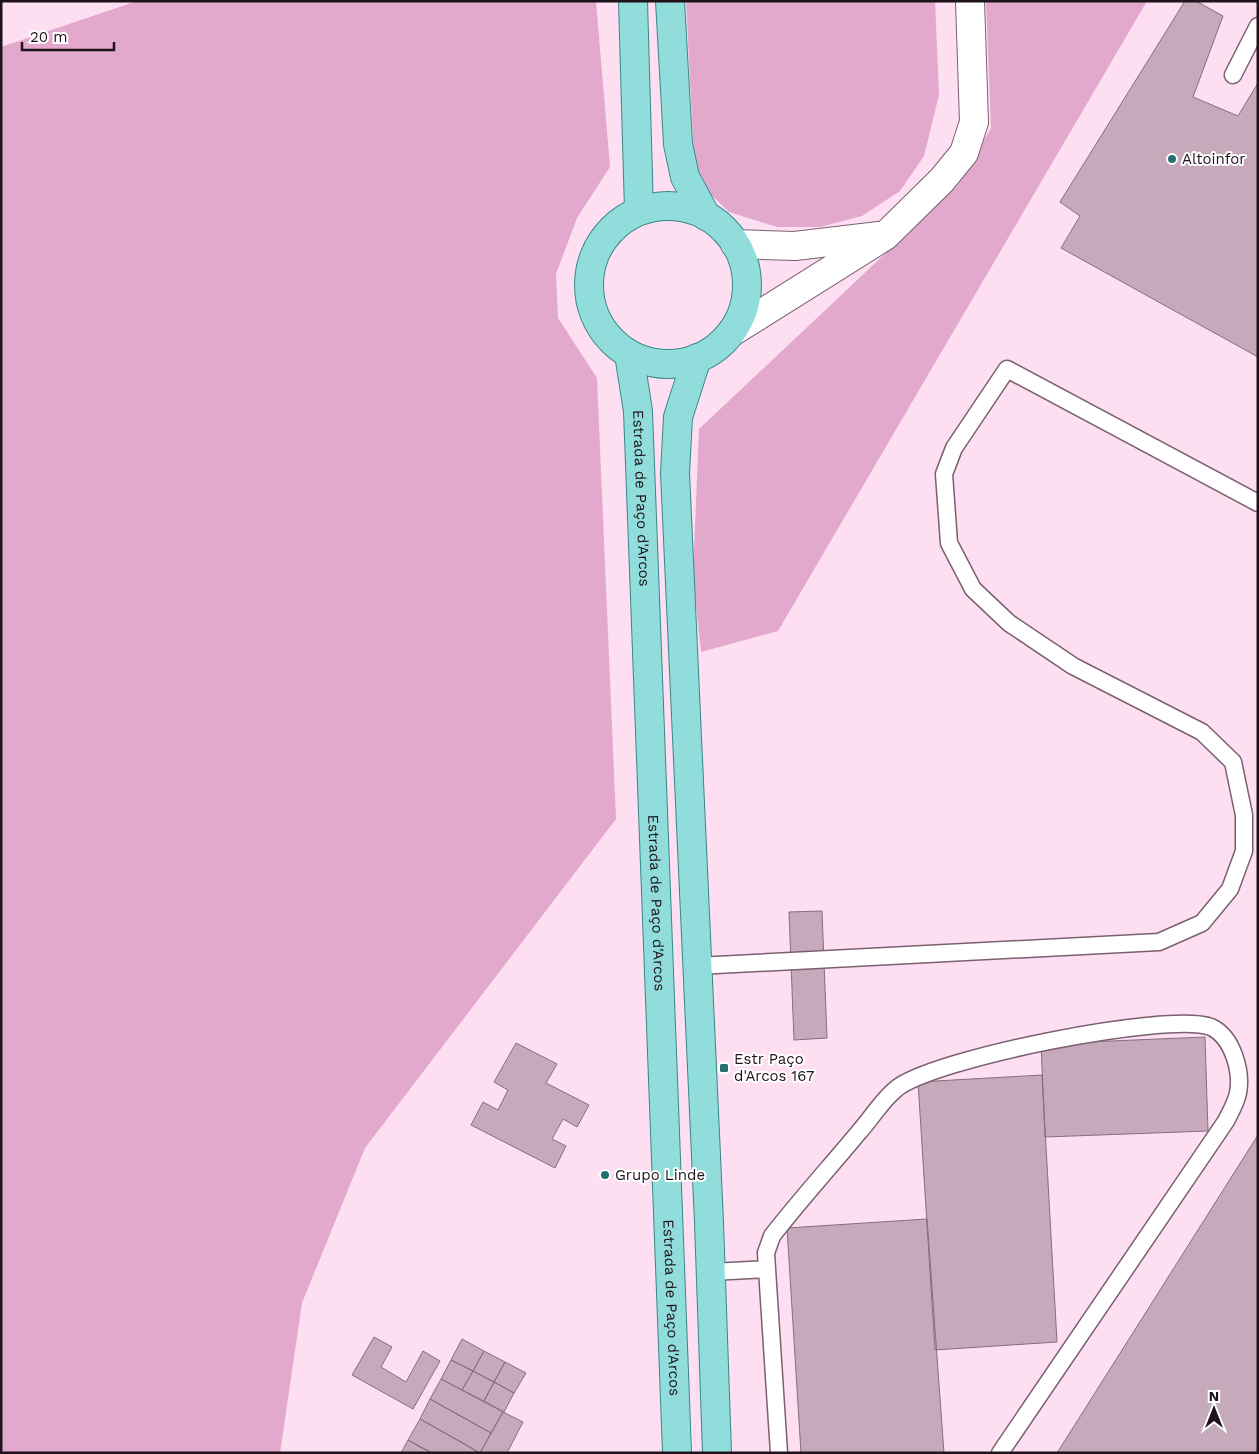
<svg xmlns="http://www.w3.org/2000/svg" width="1259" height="1454" font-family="'Work Sans',sans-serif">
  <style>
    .green { fill: #e2a9cd }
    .building { fill: #c6a9bb; stroke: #886d7e }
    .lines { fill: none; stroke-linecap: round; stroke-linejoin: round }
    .service-casing { stroke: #7a6071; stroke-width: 19 }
    .minor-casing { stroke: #7a6071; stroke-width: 30 }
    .primary-casing { stroke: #398889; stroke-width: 30 }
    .service { stroke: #fff; stroke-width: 16 }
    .minor { stroke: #fff; stroke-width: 28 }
    .primary { stroke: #91dddc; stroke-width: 28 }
    .poi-dot { fill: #267170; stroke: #fff; stroke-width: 2 }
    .labels { text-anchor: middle; stroke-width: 4; stroke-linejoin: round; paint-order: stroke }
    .poi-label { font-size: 15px; fill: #1e131a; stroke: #fff; text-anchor: start }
    .street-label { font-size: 15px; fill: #1e131a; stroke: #fff }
  </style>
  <rect width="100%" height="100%" fill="#fddff1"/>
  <path class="green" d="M 137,1 L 596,1 L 610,167 L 577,218 L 556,274 L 558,318 L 597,378 L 616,819 L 365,1148 L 302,1303 L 280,1453 L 1,1453 L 1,47 Z
    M 686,1 L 935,1 L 939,95 L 924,156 L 900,191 L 862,216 L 820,227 L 777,227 L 729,212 L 705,189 L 694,158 Z
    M 986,1 L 1147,1 L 778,631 L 701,652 L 693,576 L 699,429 L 958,185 L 991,128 Z"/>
  <path class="building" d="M 1185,1 L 1196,1 L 1223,16 L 1193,97 L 1238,116 L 1258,83 L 1258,357 L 1061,248 L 1080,216 L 1060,202 Z
    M 822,911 L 827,1038 L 794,1040 L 789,912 Z
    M 1205,1037 L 1208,1131 L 1045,1137 L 1041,1044 Z
    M 516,1043 L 557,1064 L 546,1083 L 589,1105 L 577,1127 L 563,1119 L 552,1139 L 566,1146 L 555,1168 L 471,1125 L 483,1102 L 498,1110 L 508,1090 L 494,1082 Z
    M 1042,1075 L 1057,1342 L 935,1350 L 918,1082 Z
    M 1258,1135 L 1258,1453 L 1057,1453 Z
    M 927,1219 L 944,1453 L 801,1453 L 787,1228 Z
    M 374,1337 L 392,1347 L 381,1367 L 406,1382 L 423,1351 L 440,1361 L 413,1409 L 352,1375 Z
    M 462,1339 L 484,1351 L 473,1371 L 451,1360 Z
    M 484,1351 L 505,1362 L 494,1382 L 473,1371 Z
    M 451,1360 L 473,1371 L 462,1390 L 441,1379 Z
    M 505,1362 L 526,1373 L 514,1393 L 494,1382 Z
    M 473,1371 L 494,1382 L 484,1401 L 462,1390 Z
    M 441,1379 L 503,1412 L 491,1433 L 430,1399 Z
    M 494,1382 L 514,1393 L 504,1412 L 484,1401 Z
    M 430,1399 L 491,1433 L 480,1453 L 420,1419 Z
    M 503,1412 L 523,1422 L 507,1453 L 480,1453 Z
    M 420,1419 L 470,1447 L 479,1453 L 432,1453 L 408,1440 Z
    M 408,1440 L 422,1448 L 432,1453 L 401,1453 Z"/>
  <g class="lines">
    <g class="service-casing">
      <path id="service" d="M 1233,75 L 1258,26
        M 697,966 L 1159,942 L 1202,923 L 1230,889 L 1244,851 L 1244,815 L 1233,762 L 1202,732 L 1073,666 L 1009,623 L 973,589 L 949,543 L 944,474 L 954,448 L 1007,369 L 1258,503
        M 711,1272 L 767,1269
        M 779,1453 L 767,1269 L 766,1253 L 772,1236 C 799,1201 830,1167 859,1132 C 871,1119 882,1100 896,1089 C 930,1059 1170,1011 1211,1027 C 1233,1037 1242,1072 1238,1093 C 1236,1103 1230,1113 1226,1121 L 1000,1453"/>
    </g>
    <g class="minor-casing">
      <path id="minor" d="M 735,244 L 795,246 L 879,236
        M 732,332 L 885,236 L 942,180 L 964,153 L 974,122 L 970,1"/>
    </g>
    <g class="primary-casing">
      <g id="primary">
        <path d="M 633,1 L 639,211"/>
        <path d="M 670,1 L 678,144 L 685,177 L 706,216"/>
        <circle cx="668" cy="285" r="79"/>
        <path id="s1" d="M 629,354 L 638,411 L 677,1453"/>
        <path d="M 697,358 L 678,417 L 675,473 L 709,1222 L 717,1453"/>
      </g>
    </g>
    <use href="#service" class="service"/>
    <use href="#minor" class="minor"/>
    <use href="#primary" class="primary"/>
  </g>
  <g class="poi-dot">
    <circle cx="1172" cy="159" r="5"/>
    <rect x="719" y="1063" width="10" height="10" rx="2.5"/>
    <circle cx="605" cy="1175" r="5"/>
  </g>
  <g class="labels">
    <g class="poi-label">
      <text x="1182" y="164">Altoinfor</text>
      <text x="734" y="1064">Estr Paço<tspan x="734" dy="17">d'Arcos 167</tspan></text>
      <text x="615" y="1180">Grupo Linde</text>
    </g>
    <g class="street-label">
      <text dy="5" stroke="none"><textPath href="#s1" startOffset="145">Estrada de Paço d'Arcos</textPath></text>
      <text dy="5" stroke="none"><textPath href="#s1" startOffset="550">Estrada de Paço d'Arcos</textPath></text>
      <text dy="5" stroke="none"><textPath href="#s1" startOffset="955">Estrada de Paço d'Arcos</textPath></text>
    </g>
  </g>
  <rect width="1259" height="1454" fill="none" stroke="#1e131a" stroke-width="5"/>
  <g transform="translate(1214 1409)" stroke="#ffffff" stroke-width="4" paint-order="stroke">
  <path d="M0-4L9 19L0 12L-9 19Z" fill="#1e131a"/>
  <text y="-8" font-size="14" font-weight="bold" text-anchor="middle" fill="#1e131a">N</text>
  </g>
  <path d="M22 42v8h92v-8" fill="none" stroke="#1e131a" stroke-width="2.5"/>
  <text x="30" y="42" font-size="15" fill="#1e131a" stroke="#ffffff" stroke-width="4" paint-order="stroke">20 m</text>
</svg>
